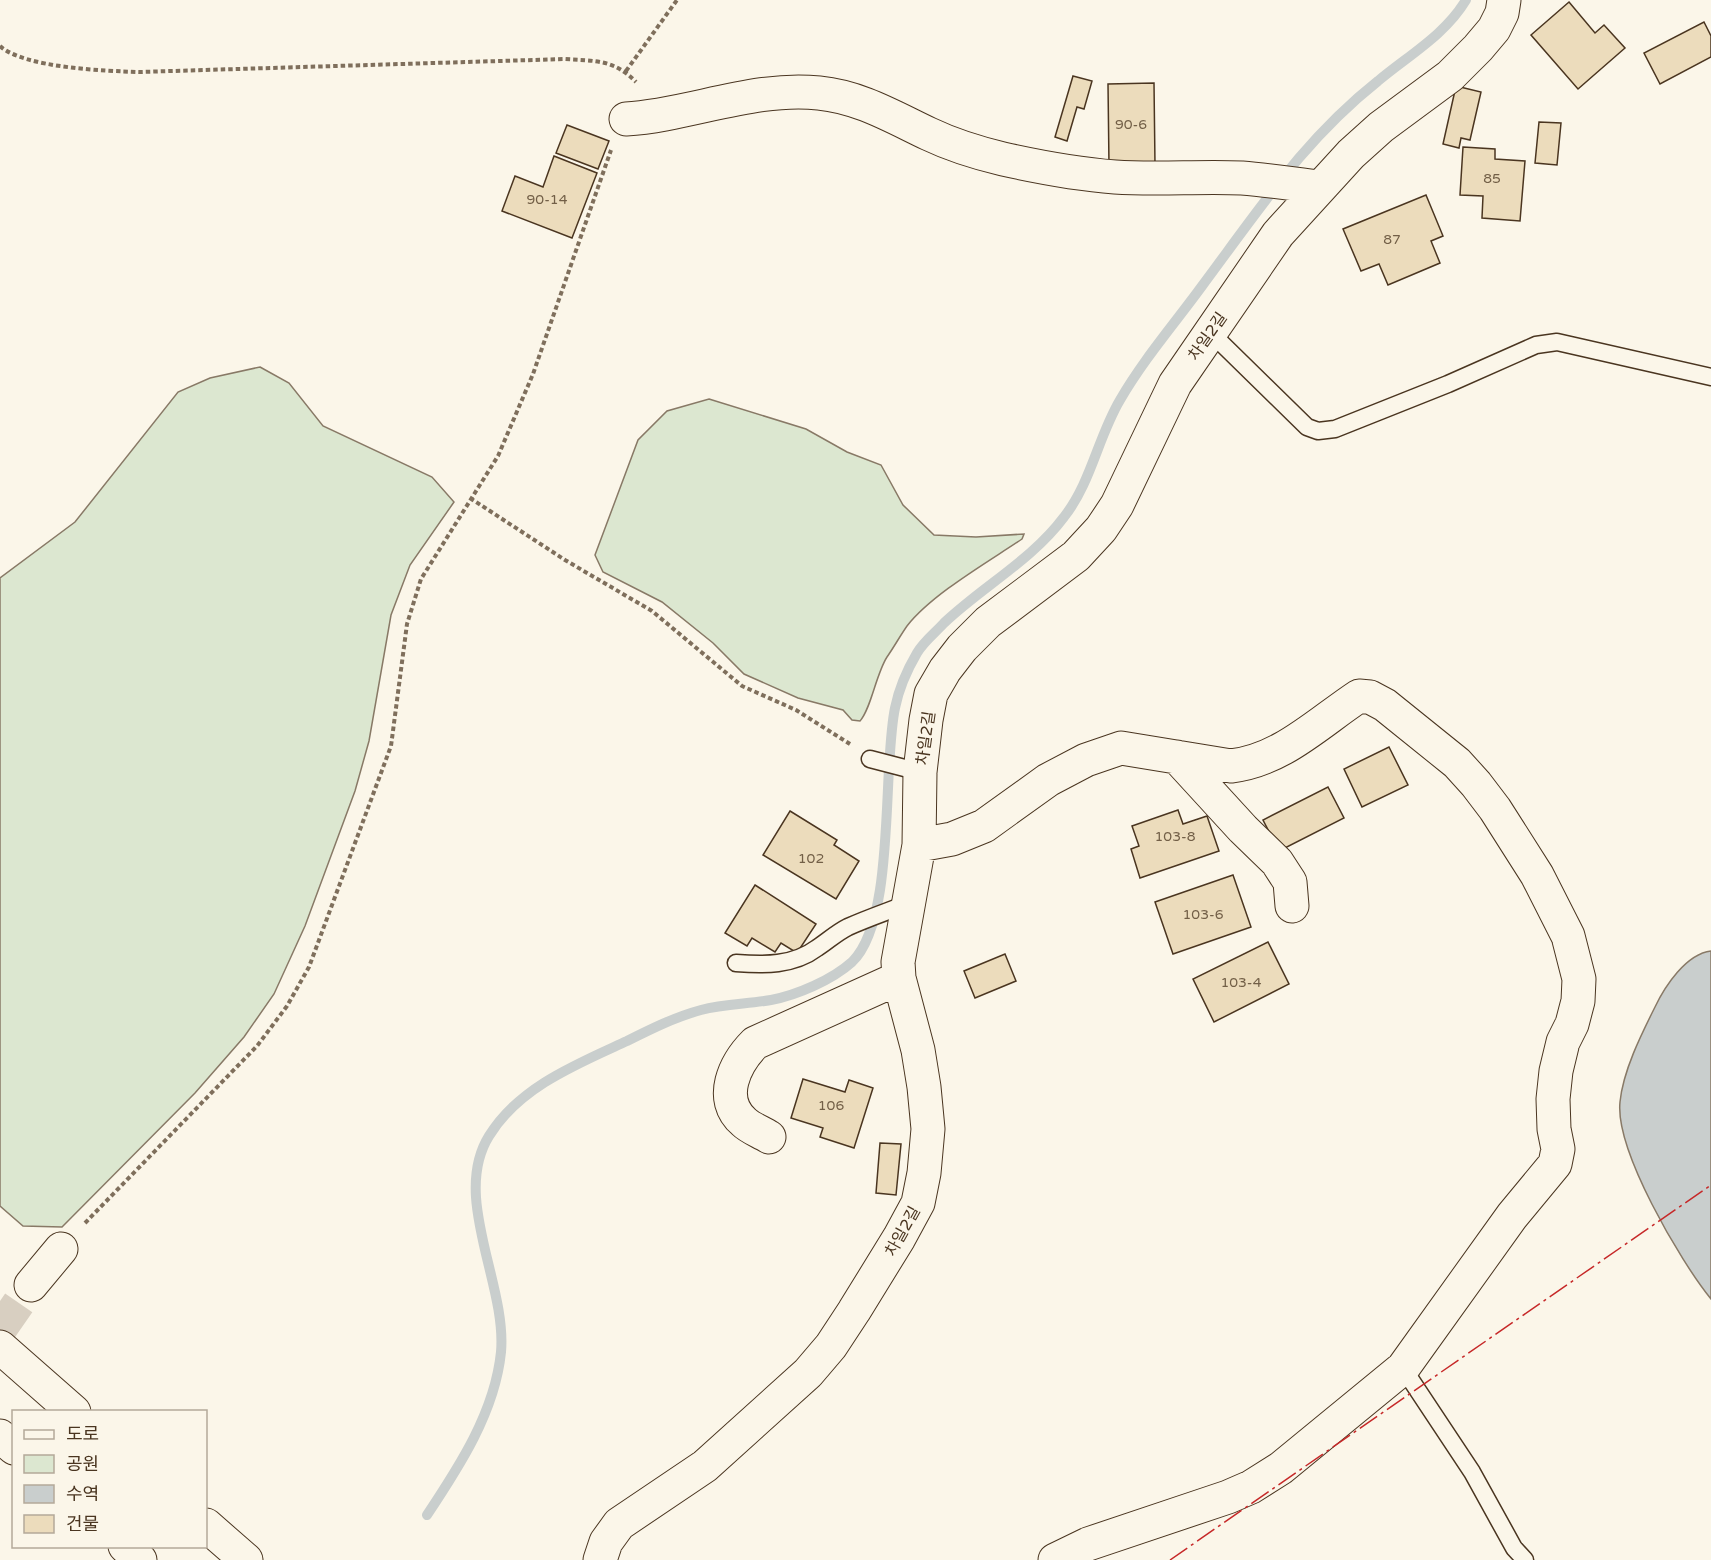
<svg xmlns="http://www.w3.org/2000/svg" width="1711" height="1560" font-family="'Varela Round','Noto Sans KR',sans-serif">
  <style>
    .green { fill: #dce7d0; stroke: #887966; stroke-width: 1.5 }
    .water { fill: #c9cecd; stroke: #887966; stroke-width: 1.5 }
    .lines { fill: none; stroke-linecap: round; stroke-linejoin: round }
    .stream { stroke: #c9cecd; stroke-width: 10 }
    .building { fill: #ecdcbc; stroke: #4a3520; stroke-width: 1.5 }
    .street-tunnel { stroke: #d8cfc1; stroke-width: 33; stroke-dasharray: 33 16; stroke-linecap: butt }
    .lane-casing { stroke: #4a3520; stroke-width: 19 }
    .street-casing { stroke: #4a3520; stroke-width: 35 }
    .highway-casing { stroke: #4a3520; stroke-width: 35 }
    .path { stroke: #7f6f5c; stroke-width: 4; stroke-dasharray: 4.5 3; stroke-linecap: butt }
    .lane { stroke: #fbf6e9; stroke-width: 16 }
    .street { stroke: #fbf6e9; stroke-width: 33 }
    .highway { stroke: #fbf6e9; stroke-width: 33 }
    .power { stroke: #c62828; stroke-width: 1.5; stroke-dasharray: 21 4.5 3 4.5; stroke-linecap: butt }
    .labels { text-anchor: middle; stroke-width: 4.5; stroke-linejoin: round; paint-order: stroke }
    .number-label { font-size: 14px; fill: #725f47 }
    .street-label { font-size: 16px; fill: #4a3520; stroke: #fbf6e9 }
  </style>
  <rect width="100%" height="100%" fill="#fbf6e9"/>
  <path class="green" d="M 260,367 L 289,383 L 323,426 L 432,477 L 454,502 L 410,565 L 391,615 L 369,741 L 355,791 L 305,926 L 274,994 L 244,1037 L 195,1093 L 62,1227 L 23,1226 L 0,1206 L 0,578 L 75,522 L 178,392 L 210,378 Z
    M 709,399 L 806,429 L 847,452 L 881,465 L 903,505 L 934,535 L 976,537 L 1024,534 L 1022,539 C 988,562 932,594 907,626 C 900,636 894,647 887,657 C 876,674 871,709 860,721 L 852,720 L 843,710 L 798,698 L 744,674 L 713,643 L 662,602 L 603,572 L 595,555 L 638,440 L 667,411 Z"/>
  <path class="water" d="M 1711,951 L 1711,1299 C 1680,1261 1615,1150 1620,1102 C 1623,1071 1641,1035 1655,1007 C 1665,986 1686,954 1711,951 Z"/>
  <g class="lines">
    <path class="stream" d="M 427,1515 C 459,1467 495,1412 501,1352 C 507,1284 451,1197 489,1136 C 519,1087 577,1064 627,1041 C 651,1029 675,1017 701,1010 C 724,1004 748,1004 771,1000 C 797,995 832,980 852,962 C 896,920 882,769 895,708 C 899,688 907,670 917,653 C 924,641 935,633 944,623 C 983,586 1032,560 1064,517 C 1091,483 1098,437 1120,400 C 1143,360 1175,323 1202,286 C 1234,243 1265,199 1299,158 C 1323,130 1349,104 1378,81 C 1409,55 1445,35 1466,0"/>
  </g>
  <path class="building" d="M 1569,2 L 1595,33 L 1604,25 L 1625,48 L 1578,89 L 1531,35 Z
    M 1704,22 L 1711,36 L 1711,57 L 1660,84 L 1644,53 Z
    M 1073,76 L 1092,81 L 1084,109 L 1077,107 L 1067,141 L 1055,137 Z
    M 1154,83 L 1155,165 L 1109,166 L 1108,84 Z
    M 1456,86 L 1481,92 L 1470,140 L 1461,138 L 1459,148 L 1443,144 Z
    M 1539,122 L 1561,123 L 1557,165 L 1535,163 Z
    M 567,125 L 609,141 L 598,169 L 556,153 Z
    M 1463,147 L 1495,149 L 1495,159 L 1525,161 L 1520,221 L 1482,218 L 1483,196 L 1460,195 Z
    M 554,156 L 597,173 L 572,238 L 502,211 L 515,176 L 543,187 Z
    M 1426,195 L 1443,236 L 1431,241 L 1440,263 L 1388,285 L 1379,264 L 1361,271 L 1343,229 Z
    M 1389,747 L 1408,785 L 1362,807 L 1344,769 Z
    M 1328,787 L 1344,818 L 1279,851 L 1263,820 Z
    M 1178,810 L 1183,824 L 1207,816 L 1219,851 L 1140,878 L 1131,849 L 1139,846 L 1132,826 Z
    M 790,811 L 837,840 L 834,845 L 859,861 L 836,899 L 763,855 Z
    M 1233,875 L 1251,927 L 1173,954 L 1155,902 Z
    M 755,885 L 816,924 L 797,953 L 781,943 L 775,952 L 752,938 L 747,946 L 725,933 Z
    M 1268,942 L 1289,984 L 1214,1022 L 1193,979 Z
    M 1005,954 L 1016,981 L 975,998 L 964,971 Z
    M 803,1079 L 845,1092 L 849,1080 L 873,1088 L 854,1148 L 820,1137 L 823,1128 L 791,1118 Z
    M 880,1143 L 901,1144 L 896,1195 L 876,1193 Z"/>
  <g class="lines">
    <path class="street-tunnel" d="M 0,1330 L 31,1285"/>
    <g class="lane-casing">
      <path id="lane" d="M 1210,332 L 1307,427 L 1318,431 L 1335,429 L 1448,384 L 1536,345 L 1557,342 L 1711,377
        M 870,759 L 920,772
        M 736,963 C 764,965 793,966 817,948 C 828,941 836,933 848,927 C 868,918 889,911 909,903
        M 1403,1368 L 1472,1472 L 1514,1548 L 1525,1560"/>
    </g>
    <g class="street-casing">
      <path id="street" d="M 626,119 C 690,115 754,86 819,93 C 860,97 893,117 929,134 C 952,145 978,153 1003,159 C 1039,167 1077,174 1115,177 C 1157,180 1200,176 1242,178 C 1268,180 1294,184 1320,187
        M 1177,757 L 1243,829 L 1277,862 L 1290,882 L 1292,906
        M 919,845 L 952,839 L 984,826 L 1048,780 L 1086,760 L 1121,748 L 1231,766 C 1282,760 1318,723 1359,696 L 1370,697 L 1385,705 L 1457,763 L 1476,784 L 1495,809 L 1537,875 L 1568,936 L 1579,979 L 1578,1001 L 1572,1024 L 1563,1042 L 1556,1071 L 1553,1099 L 1554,1129 L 1558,1149 L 1555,1164 L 1512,1216 L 1403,1368 L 1281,1468 L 1251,1487 L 1228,1497 L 1088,1544 L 1055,1560
        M 769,1137 C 761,1132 750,1128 744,1122 C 717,1099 735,1063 755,1043 L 899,978
        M 31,1285 L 61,1249
        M 600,1560 L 606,1542 L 619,1524 L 705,1466 L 808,1373 L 831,1346 L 854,1311 L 899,1238 L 918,1203 L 924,1173 L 928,1129 L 924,1087 L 918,1050 L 899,978 L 898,962 L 919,845 L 920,772 L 926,720 L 931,694 L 945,670 L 962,648 L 988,622 L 1076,556 L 1101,529 L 1117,505 L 1175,384 L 1278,234 L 1351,154 L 1381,127 L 1450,76 L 1478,48 L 1494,29 L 1502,13 L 1504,0"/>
    </g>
    <g class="highway-casing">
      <path id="highway" d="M 0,1347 L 74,1412
        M 0,1436 L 14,1448
        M 206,1525 L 246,1560
        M 125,1546 L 140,1560"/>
    </g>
    <path class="path" d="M 0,46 C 24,68 106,71 139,72 L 565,59 C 594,61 614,59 636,82
      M 626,71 L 677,0
      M 470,498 L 565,560 L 652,611 L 742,686 L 796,710 L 850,744
      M 85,1223 L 257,1046 L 287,1006 L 309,967 L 391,746 L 407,624 L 421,579 L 498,456 L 533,374 L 611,150"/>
    <use href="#lane" class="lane"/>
    <use href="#street" class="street"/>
    <use href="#highway" class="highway"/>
    <path class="power" d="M 1170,1560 L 1711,1185"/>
  </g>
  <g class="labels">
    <g class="number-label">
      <text x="1131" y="129">90-6</text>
      <text x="1492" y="183">85</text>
      <text x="547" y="204">90-14</text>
      <text x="1392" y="244">87</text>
      <text x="1175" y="841">103-8</text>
      <text x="811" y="863">102</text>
      <text x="1203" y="919">103-6</text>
      <text x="1241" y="987">103-4</text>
      <text x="831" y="1110">106</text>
    </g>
    <g class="street-label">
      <text transform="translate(1207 336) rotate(-55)" y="6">차일2길</text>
      <text transform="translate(925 738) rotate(-82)" y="6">차일2길</text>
      <text transform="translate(902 1231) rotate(-61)" y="6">차일2길</text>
    </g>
  </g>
  <rect x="12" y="1410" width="195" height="138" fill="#fbf6e9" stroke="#b4a999" stroke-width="1.5"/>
  <rect x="24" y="1430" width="30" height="9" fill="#fbf6e9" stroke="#b4a999" stroke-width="1.5"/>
  <text x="66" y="1440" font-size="18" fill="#4a3520">도로</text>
  <rect x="24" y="1455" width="30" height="18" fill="#dce7d0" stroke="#b4a999" stroke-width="1.5"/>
  <text x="66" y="1470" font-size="18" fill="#4a3520">공원</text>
  <rect x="24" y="1485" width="30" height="18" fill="#c9cecd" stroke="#b4a999" stroke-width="1.5"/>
  <text x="66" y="1500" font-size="18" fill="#4a3520">수역</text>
  <rect x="24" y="1515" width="30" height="18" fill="#ecdcbc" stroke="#b4a999" stroke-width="1.5"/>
  <text x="66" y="1530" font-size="18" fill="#4a3520">건물</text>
</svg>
